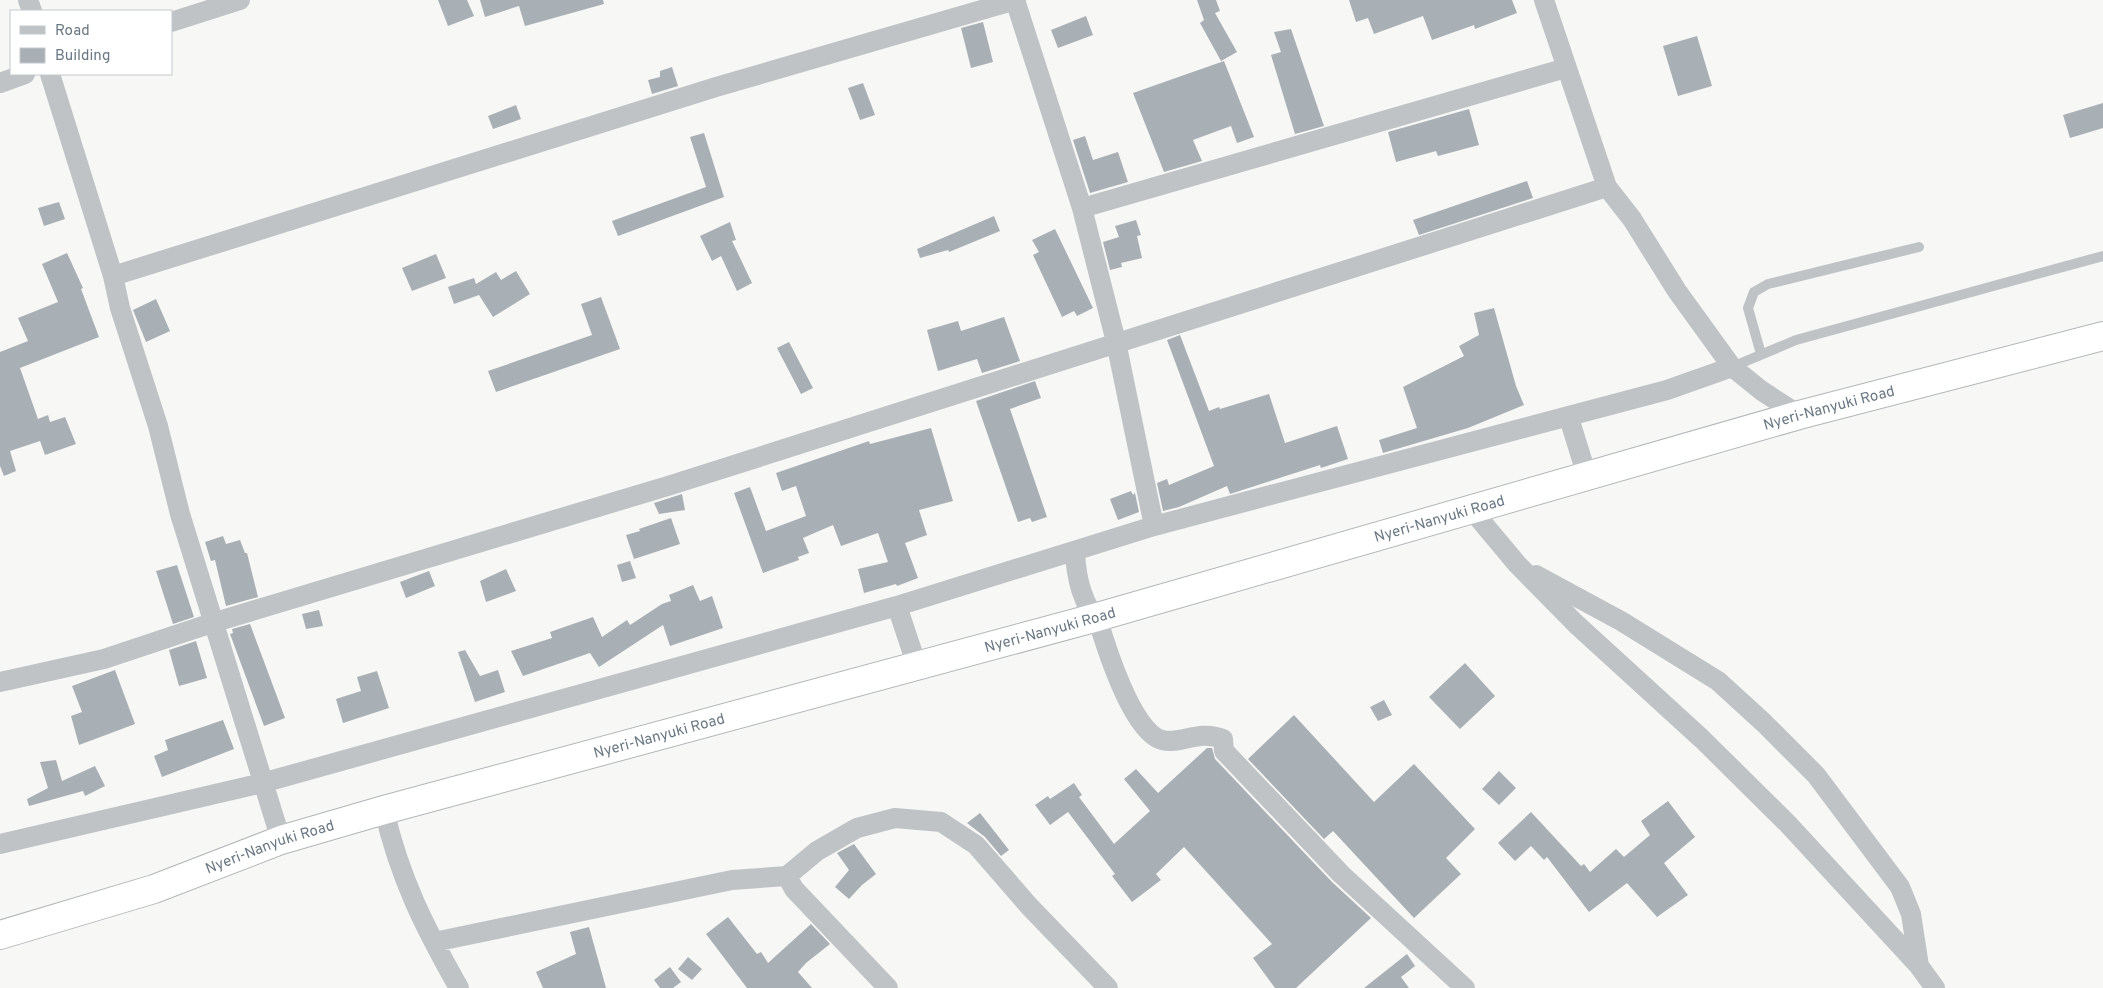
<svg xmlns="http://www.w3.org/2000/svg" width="2103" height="988" font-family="Overpass,sans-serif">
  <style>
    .building { fill: #a9b0b5 }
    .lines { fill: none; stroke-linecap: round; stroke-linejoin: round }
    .highway-casing { stroke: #b2b6b9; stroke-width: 30 }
    .lane { stroke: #bfc3c6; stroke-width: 10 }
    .street { stroke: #bfc3c6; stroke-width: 20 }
    .highway { stroke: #fff; stroke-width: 28 }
    .labels { text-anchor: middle; stroke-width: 5; stroke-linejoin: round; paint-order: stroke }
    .street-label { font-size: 15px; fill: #697883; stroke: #fff }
  </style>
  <rect width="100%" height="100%" fill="#f7f7f5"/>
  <path class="building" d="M 438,0 L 467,0 L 474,16 L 448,26 Z
    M 480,0 L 603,0 L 604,4 L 525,26 L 519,6 L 485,17 Z
    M 1197,0 L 1216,0 L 1220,11 L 1215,13 L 1237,52 L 1221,61 L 1200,23 L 1204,20 Z
    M 1349,0 L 1512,0 L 1517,13 L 1475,29 L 1474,25 L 1432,40 L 1423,16 L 1374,34 L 1368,18 L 1356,22 Z
    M 1086,16 L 1093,35 L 1058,48 L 1051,30 Z
    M 983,22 L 993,62 L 971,68 L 961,28 Z
    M 1291,29 L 1324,126 L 1295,134 L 1271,55 L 1281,52 L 1274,32 Z
    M 1697,36 L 1712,86 L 1678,96 L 1663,46 Z
    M 1224,61 L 1254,137 L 1237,143 L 1231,126 L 1193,140 L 1202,161 L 1164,172 L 1133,93 Z
    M 672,67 L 678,86 L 652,94 L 648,80 L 660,77 L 660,71 Z
    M 863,83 L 875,115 L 860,120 L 848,88 Z
    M 2103,103 L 2103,128 L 2070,138 L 2063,115 Z
    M 516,105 L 521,119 L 493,129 L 488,116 Z
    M 1469,109 L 1479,145 L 1438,156 L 1436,151 L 1396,162 L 1388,132 Z
    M 704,133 L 724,197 L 618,236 L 612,221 L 706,187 L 690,137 Z
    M 1085,136 L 1093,160 L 1118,152 L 1128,182 L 1090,193 L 1073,140 Z
    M 1527,181 L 1533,198 L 1419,235 L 1413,220 Z
    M 59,202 L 65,219 L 44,226 L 38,208 Z
    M 994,216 L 1000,231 L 949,252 L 948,250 L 920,258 L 917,249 Z
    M 1136,220 L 1141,235 L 1137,236 L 1142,258 L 1121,263 L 1122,267 L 1110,270 L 1103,242 L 1119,237 L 1115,226 Z
    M 730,222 L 736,240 L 732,241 L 752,283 L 737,291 L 721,256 L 712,261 L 700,236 Z
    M 1055,229 L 1093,308 L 1077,316 L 1074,311 L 1062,317 L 1033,255 L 1039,252 L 1032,240 Z
    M 67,253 L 83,288 L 81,289 L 99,337 L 20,368 L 38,419 L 48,415 L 50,422 L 65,417 L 76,444 L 45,455 L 40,441 L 10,451 L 16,471 L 4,476 L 0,466 L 0,352 L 28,341 L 18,318 L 58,302 L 42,264 Z
    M 436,254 L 446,278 L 412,291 L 402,268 Z
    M 516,271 L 530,294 L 493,317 L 479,295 L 454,304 L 448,287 L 474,278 L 476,284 L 496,272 L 501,280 Z
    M 601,297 L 620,349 L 496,392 L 488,371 L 592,335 L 581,304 Z
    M 156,299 L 170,331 L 146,342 L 133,310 Z
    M 1494,308 L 1516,386 L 1524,405 L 1468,428 L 1383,453 L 1379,440 L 1417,428 L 1403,387 L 1464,356 L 1459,346 L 1479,335 L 1474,313 Z
    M 1004,317 L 1020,361 L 982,373 L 977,359 L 938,371 L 927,330 L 958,321 L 961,331 Z
    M 1180,335 L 1209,411 L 1219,407 L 1220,409 L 1269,394 L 1285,443 L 1337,426 L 1348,459 L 1321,468 L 1320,465 L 1230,494 L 1227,486 L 1179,507 L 1163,511 L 1157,483 L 1167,479 L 1169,485 L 1214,466 L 1167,340 Z
    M 789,342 L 813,388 L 801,394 L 777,348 Z
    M 1035,381 L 1041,398 L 1010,409 L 1047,517 L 1032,522 L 1030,518 L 1018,522 L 976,401 Z
    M 931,428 L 953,501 L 919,510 L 927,535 L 905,543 L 918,578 L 897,586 L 896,584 L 864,593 L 858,569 L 888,562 L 878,533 L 841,546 L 833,525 L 803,538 L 809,553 L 798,557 L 799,560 L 763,573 L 734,493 L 750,487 L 766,531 L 806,516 L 796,486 L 782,491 L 776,473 L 869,441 L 870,444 Z
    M 1131,491 L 1133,495 L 1135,493 L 1139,512 L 1118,520 L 1110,499 Z
    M 682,494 L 685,510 L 659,514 L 654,503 Z
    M 671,518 L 680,544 L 634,559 L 626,535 L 640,531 L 639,529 Z
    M 223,536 L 226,544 L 240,540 L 245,553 L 247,553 L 258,597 L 226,606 L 215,560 L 211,561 L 205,542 Z
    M 630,561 L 636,578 L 622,582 L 617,565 Z
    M 177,565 L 194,617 L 173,624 L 156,571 Z
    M 506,569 L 516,591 L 486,602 L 480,581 Z
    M 429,571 L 435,586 L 406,598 L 400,582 Z
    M 693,585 L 700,601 L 712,596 L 723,628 L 670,646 L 663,625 L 599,667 L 590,653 L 523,676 L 511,651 L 552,638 L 550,632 L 593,617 L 602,637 L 627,620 L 630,625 L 662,604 L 671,601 L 669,595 Z
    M 319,610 L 323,626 L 306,629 L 302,614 Z
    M 250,624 L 285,718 L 264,726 L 230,634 L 233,633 L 232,629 Z
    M 196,641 L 207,678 L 179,686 L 169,650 Z
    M 465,650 L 480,676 L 498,670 L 505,692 L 475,702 L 458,652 Z
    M 1465,663 L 1495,696 L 1460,729 L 1429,697 Z
    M 115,670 L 135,724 L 79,745 L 71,716 L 82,712 L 72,686 Z
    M 377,671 L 389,708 L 343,723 L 336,699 L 361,691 L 357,677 Z
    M 1384,700 L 1392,715 L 1378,721 L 1370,707 Z
    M 1294,715 L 1374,802 L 1414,764 L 1475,829 L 1446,858 L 1461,874 L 1414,918 L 1333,831 L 1324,839 L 1248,759 Z
    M 223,720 L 234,749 L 162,777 L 154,756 L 168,750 L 165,740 Z
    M 1207,748 L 1212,748 L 1215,759 L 1332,882 L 1371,918 L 1296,988 L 1275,988 L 1253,958 L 1272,944 L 1184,847 L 1156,874 L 1161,880 L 1132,902 L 1112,876 L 1115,874 L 1068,812 L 1050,825 L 1035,805 L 1048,796 L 1050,799 L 1074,783 L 1082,795 L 1079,797 L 1114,844 L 1150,811 L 1124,779 L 1136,769 L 1158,793 Z
    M 56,760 L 62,781 L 95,766 L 105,786 L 85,796 L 83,791 L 29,806 L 27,799 L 48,788 L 40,762 Z
    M 1499,771 L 1516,788 L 1499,805 L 1482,789 Z
    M 1668,801 L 1695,837 L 1664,863 L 1688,895 L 1657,917 L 1627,883 L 1589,912 L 1547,857 L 1544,860 L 1531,846 L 1515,861 L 1498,843 L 1531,812 L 1581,866 L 1584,864 L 1590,872 L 1616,849 L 1624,857 L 1650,835 L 1641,821 Z
    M 980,813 L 1009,850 L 1001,856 L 985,837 L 967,823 Z
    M 854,844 L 876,874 L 862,885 L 849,899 L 835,887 L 849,870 L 837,853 Z
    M 728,917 L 757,954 L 761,952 L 768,963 L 811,924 L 830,944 L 806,963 L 798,972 L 812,988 L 747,988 L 706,934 Z
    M 589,927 L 606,988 L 543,988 L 536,972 L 576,954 L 570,932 Z
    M 1407,954 L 1415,966 L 1401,977 L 1409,988 L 1364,988 Z
    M 688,957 L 702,969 L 692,980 L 678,969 Z
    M 670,967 L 681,982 L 673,988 L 660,988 L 654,980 Z"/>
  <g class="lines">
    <g class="highway-casing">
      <g id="highway">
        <path id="s1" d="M 0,935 L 154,889 L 281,840 L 384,810 L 1094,618 L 1799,415 L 2103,336"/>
      </g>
    </g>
    <path class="lane" d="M 1761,354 L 1748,308 L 1754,292 L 1768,284 L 1919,247
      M 1732,367 L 1796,340 L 2103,256"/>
    <path class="street" d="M 28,0 L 32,11
      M 1015,0 L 1082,208 L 1116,342 L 1154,526
      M 1544,0 L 1607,187 L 1632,219 L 1677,291 L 1732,367 L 1762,391 L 1799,415
      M 171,22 L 240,0
      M 50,74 L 113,276 L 120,308 L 158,426 L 180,514 L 281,840
      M 0,83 L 25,74
      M 1082,208 L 1566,68
      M 113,276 L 716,87 L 1016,0
      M 1569,418 L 1587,476
      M 1471,509 L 1517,564 L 1576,624 L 1702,739 L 1788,824 L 1919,966 L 1935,988
      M 1075,551 C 1076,581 1083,603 1101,628
      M 1536,575 L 1621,621 L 1718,681 L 1764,723 L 1816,775 L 1900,887 L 1911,914 L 1919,966
      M 897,606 L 917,666
      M 1097,617 C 1105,644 1132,733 1162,740 C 1181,745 1198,729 1223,739 L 1224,751 L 1341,874 L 1465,988
      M 0,682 L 104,659 L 212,623 L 671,485 L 1607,187
      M 384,810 C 400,879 425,928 459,988
      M 0,844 L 262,783 L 897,606 L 1154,526 L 1667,390 L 1732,367
      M 787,876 L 794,889 L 888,988
      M 434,942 L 732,880 L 787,876 L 817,851 L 857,828 L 895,818 L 941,822 L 976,845 L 1029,906 L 1108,988"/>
    <use href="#highway" class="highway"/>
  </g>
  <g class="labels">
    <g class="street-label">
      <text dy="5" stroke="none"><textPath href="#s1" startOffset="1904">Nyeri-Nanyuki Road</textPath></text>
      <text dy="5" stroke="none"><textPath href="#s1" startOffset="1499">Nyeri-Nanyuki Road</textPath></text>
      <text dy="5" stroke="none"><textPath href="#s1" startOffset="1094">Nyeri-Nanyuki Road</textPath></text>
      <text dy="5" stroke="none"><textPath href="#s1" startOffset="689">Nyeri-Nanyuki Road</textPath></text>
      <text dy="5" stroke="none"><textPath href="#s1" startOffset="284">Nyeri-Nanyuki Road</textPath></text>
    </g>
  </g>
  <rect x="10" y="10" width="162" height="65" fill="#ffffff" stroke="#c3c9cd"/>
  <rect x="20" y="26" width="25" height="8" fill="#bfc3c6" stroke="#c3c9cd"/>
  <text x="55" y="35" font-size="15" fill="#697883">Road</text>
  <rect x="20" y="48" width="25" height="15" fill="#a9b0b5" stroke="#c3c9cd"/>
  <text x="55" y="60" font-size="15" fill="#697883">Building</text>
</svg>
